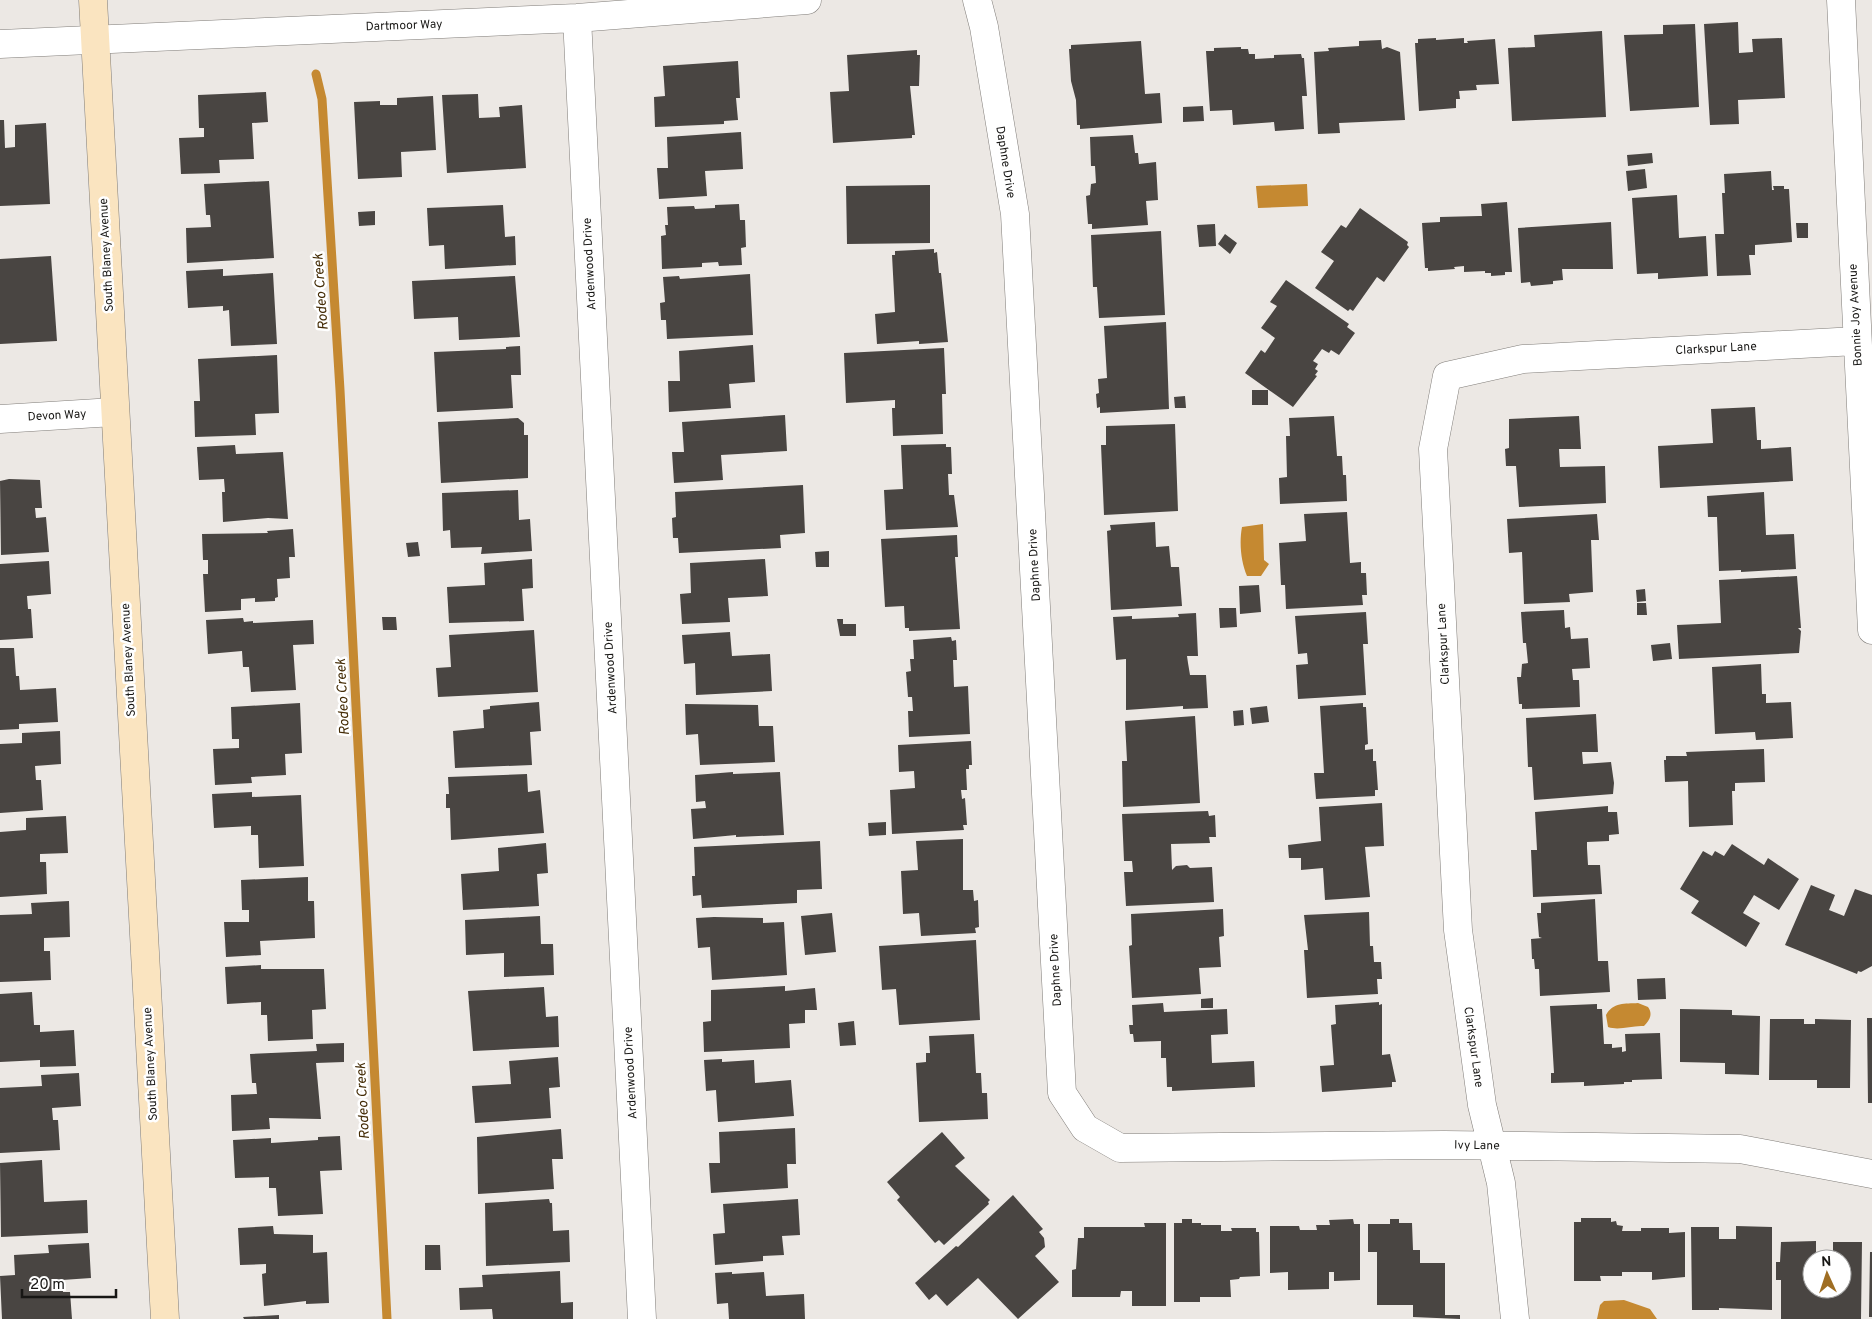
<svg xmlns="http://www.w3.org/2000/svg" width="1872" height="1319" font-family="Overpass,sans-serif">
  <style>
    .water { fill: #c58931 }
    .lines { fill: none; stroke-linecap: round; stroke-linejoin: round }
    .stream { stroke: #c58931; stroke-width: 9 }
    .building { fill: #494542; fill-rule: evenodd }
    .street-casing { stroke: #807d79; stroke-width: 29 }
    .secondary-casing { stroke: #807d79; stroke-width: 29 }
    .street { stroke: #fff; stroke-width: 28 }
    .secondary { stroke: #fae4c0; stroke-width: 28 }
    .labels { text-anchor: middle; stroke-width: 5; stroke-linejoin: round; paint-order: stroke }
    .street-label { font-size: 12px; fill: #171614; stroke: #fff }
    .water-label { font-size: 14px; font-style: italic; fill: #442c06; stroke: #fff }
  </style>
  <rect width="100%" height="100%" fill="#ece8e4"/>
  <path class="water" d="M 1307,184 L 1308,206 L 1258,208 L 1256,186 Z
    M 1263,524 L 1264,560 L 1269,564 L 1261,576 L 1247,576 C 1241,562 1239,543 1242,527 Z
    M 1638,1003 L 1648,1007 C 1653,1014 1650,1020 1644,1026 C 1632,1025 1620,1031 1608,1027 L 1606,1015 C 1613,1002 1625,1004 1638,1003 Z
    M 1624,1300 L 1650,1309 L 1657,1319 L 1597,1319 L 1600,1305 L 1604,1301 Z"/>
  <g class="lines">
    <path class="stream" d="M 316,74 L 322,99 L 340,390 L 387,1319"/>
  </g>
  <path class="building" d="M 1738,22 L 1739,53 L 1753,52 L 1752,39 L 1782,38 L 1785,98 L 1738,100 L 1739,124 L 1710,125 L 1704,24 Z
    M 1695,24 L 1699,107 L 1630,111 L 1624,35 L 1663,34 L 1663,25 Z
    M 1602,31 L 1606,117 L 1512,121 L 1508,48 L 1535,47 L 1534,35 Z
    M 1436,38 L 1436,40 L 1464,38 L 1464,43 L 1468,43 L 1467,41 L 1495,39 L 1499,84 L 1476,85 L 1477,90 L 1459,91 L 1460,99 L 1456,99 L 1456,108 L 1419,111 L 1415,43 L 1418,43 L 1418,39 Z
    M 1381,40 L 1382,49 L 1387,47 L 1400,52 L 1405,120 L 1339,123 L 1340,133 L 1318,134 L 1314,52 L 1329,51 L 1328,48 L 1359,46 L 1359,41 Z
    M 1141,41 L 1145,94 L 1160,93 L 1162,123 L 1080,129 L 1080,125 L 1077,125 L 1076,100 L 1071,81 L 1069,49 L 1071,49 L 1071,45 Z
    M 1241,47 L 1241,49 L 1248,49 L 1249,54 L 1255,54 L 1255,59 L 1274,58 L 1274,55 L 1301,54 L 1302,58 L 1304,58 L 1307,96 L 1302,96 L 1304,129 L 1275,131 L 1274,122 L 1233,125 L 1232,110 L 1210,111 L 1206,51 L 1214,51 L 1214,48 Z
    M 917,50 L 917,55 L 920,55 L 919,86 L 910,86 L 915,135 L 912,135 L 912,138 L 833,143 L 830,92 L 849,91 L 847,55 Z
    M 738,61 L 740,98 L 736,98 L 738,120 L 724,121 L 724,124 L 655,127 L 654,97 L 665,96 L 663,66 Z
    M 266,92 L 268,122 L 252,123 L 254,159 L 219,160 L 220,173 L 181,174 L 179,138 L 204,137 L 204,128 L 199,128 L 198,95 Z
    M 478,94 L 479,118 L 500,117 L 499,107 L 522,105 L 526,168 L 447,173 L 442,95 Z
    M 433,96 L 436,150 L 401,152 L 402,177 L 358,179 L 354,102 L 380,101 L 380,105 L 397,105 L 397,98 Z
    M 1203,106 L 1204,121 L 1183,122 L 1183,107 Z
    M 0,120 L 4,120 L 5,148 L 15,147 L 15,125 L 46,123 L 50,204 L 0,206 Z
    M 741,132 L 743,169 L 705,171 L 707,196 L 659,199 L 657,168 L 668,168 L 667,137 Z
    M 1133,135 L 1135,153 L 1138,153 L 1139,164 L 1156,162 L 1158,200 L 1146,201 L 1148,225 L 1092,229 L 1092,224 L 1088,224 L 1086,196 L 1090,195 L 1091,184 L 1096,183 L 1095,166 L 1091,166 L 1090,137 Z
    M 1652,153 L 1653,163 L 1628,166 L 1627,155 Z
    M 1645,169 L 1647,188 L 1628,191 L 1626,171 Z
    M 1771,171 L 1772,190 L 1774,190 L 1773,186 L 1784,186 L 1784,189 L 1789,189 L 1792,242 L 1755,245 L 1755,255 L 1749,255 L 1751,275 L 1717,276 L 1715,234 L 1724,234 L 1722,193 L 1725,193 L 1724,174 Z
    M 269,181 L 274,258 L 187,263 L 186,228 L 211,227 L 210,215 L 206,215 L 204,184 Z
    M 930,185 L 930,243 L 847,244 L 846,186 Z
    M 1677,195 L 1679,238 L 1706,236 L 1708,276 L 1658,279 L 1658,273 L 1637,274 L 1632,198 Z
    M 1507,202 L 1512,272 L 1505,272 L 1505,275 L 1491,276 L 1491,273 L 1485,273 L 1485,271 L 1464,272 L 1464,266 L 1454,267 L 1455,269 L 1428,271 L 1428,268 L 1425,268 L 1422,223 L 1440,222 L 1440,217 L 1479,216 L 1482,216 L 1481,204 Z
    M 739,204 L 740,220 L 745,220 L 746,247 L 741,248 L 742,265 L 719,266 L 718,262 L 702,263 L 702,267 L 662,269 L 661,236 L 666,235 L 665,225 L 668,225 L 667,207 L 694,206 L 695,209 L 715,208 L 715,205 Z
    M 503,205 L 505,237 L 515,236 L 516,265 L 445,269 L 444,245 L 429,246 L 427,208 Z
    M 1360,208 L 1408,242 L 1407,245 L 1409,247 L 1384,282 L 1377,277 L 1353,311 L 1350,309 L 1348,311 L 1315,288 L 1334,261 L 1321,252 L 1341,225 L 1346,228 Z
    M 375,211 L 375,225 L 359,226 L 358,212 Z
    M 1611,222 L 1613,269 L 1562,269 L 1563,280 L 1553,281 L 1553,284 L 1531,286 L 1530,282 L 1521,283 L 1518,228 Z
    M 1796,223 L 1808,223 L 1808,238 L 1797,238 Z
    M 1215,224 L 1216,246 L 1199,247 L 1197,225 Z
    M 1161,231 L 1165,315 L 1099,318 L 1097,287 L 1093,287 L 1091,235 Z
    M 1225,234 L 1237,243 L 1230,254 L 1218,244 Z
    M 934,249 L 934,253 L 937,252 L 939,273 L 941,273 L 948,342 L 919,344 L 919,341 L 877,344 L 875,314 L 895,312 L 892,255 L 895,255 L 895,251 Z
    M 51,256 L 57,341 L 0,344 L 0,259 Z
    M 223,269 L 223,276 L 273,273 L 277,344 L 231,346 L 229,310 L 223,311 L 223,306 L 188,308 L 186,271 Z
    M 750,274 L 753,335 L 667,339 L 666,320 L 661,320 L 660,303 L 665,302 L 663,277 L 679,276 L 680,279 Z
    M 515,276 L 520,337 L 459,340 L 458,317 L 414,319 L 412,281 Z
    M 1286,280 L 1349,324 L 1347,327 L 1355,333 L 1339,355 L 1331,350 L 1329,353 L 1322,349 L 1313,361 L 1318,364 L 1315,369 L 1318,371 L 1315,375 L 1317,376 L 1293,407 L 1245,373 L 1261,350 L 1265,353 L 1275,338 L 1261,328 L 1277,306 L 1270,302 Z
    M 1166,322 L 1169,409 L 1100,413 L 1100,407 L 1097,408 L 1096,394 L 1099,393 L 1098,379 L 1107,378 L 1104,326 Z
    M 753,345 L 755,382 L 729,384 L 731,408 L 669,412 L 668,381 L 680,381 L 679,351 Z
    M 520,346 L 521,375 L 511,375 L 513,408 L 437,412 L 434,352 L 506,349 L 506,347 Z
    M 944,348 L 946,394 L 942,394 L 943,434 L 893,436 L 892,408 L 895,408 L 895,400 L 846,403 L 844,353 Z
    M 277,355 L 279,413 L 255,414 L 256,435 L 195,437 L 194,401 L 200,401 L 198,359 Z
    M 1252,390 L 1268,390 L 1268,405 L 1252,405 Z
    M 1185,396 L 1186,408 L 1175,408 L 1174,397 Z
    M 1755,407 L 1757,440 L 1761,440 L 1761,449 L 1791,447 L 1793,481 L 1660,488 L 1658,446 L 1713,443 L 1711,409 Z
    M 785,415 L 787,451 L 721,455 L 723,480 L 674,483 L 672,452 L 684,452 L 682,422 Z
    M 1334,416 L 1337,456 L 1342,456 L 1343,475 L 1346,475 L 1347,501 L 1280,504 L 1279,478 L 1287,477 L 1286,436 L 1290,436 L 1289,418 Z
    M 1579,416 L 1581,449 L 1559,449 L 1560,467 L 1605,466 L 1606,503 L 1519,507 L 1516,466 L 1506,466 L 1505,449 L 1509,448 L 1509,419 Z
    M 518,418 L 524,423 L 524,435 L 528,435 L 528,478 L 441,483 L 438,422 Z
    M 1175,424 L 1178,511 L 1104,515 L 1101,445 L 1106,445 L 1106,426 Z
    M 946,444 L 946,447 L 951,447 L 952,474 L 948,474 L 949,495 L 954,495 L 958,527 L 886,530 L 884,490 L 903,489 L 901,445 Z
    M 235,445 L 236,454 L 283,452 L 288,519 L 268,518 L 223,522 L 222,492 L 225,492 L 224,479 L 199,480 L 197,447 Z
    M 9,479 L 40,480 L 42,508 L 35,508 L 36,518 L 46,517 L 49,552 L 1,555 L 0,481 Z
    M 803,485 L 805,533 L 780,535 L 781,548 L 679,553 L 678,538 L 673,538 L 672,518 L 676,517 L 675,492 Z
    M 518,490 L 519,520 L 530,519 L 532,551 L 481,554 L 482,547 L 451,548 L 450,530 L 443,531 L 442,493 Z
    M 1764,492 L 1766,535 L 1794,534 L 1796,569 L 1741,572 L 1741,570 L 1719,571 L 1717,517 L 1708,517 L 1707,496 Z
    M 1347,512 L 1350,563 L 1361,562 L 1361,573 L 1366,573 L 1367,595 L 1362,595 L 1363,605 L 1286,609 L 1285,585 L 1281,585 L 1279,543 L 1306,541 L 1304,514 Z
    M 1597,514 L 1599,540 L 1591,540 L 1593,592 L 1569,594 L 1570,602 L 1524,604 L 1522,552 L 1509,553 L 1507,519 Z
    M 1155,522 L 1156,547 L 1169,546 L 1171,567 L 1179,567 L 1182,606 L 1111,610 L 1107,531 L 1111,530 L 1110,525 Z
    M 293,529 L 295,557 L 289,557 L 290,578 L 277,579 L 278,597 L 275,598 L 275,601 L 255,602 L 255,598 L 241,599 L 241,610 L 205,612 L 203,574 L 208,574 L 208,560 L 203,560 L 202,534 L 268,533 L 267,531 Z
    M 957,535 L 958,557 L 955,557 L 960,629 L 909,631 L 909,628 L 905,628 L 904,606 L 885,607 L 881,539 Z
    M 418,542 L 420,556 L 408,557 L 406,543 Z
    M 829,551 L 829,567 L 816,567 L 815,552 Z
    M 532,559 L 533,588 L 522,589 L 524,621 L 449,623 L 447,587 L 485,585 L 484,563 Z
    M 765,559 L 768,596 L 728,598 L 730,622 L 682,624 L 680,594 L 691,593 L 690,563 Z
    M 49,561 L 51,594 L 27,596 L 28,609 L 31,609 L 33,638 L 0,640 L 0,564 Z
    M 1797,576 L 1801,628 L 1798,628 L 1801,631 L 1799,653 L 1679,659 L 1677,625 L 1721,623 L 1719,580 Z
    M 1259,585 L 1261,612 L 1240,614 L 1239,586 Z
    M 1645,589 L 1646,601 L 1637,602 L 1636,590 Z
    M 1637,603 L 1646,603 L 1647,615 L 1637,615 Z
    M 1219,608 L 1236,608 L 1237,627 L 1220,628 Z
    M 1564,610 L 1565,628 L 1570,627 L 1571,639 L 1588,638 L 1590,668 L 1572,669 L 1573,680 L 1579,680 L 1580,707 L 1522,709 L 1522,704 L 1519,704 L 1517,677 L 1521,677 L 1522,664 L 1528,663 L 1526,643 L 1523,643 L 1521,612 Z
    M 1366,612 L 1368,644 L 1363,644 L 1366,695 L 1298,699 L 1296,665 L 1308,664 L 1307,653 L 1298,654 L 1295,616 Z
    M 1196,613 L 1198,656 L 1187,656 L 1188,663 L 1190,675 L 1206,675 L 1208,708 L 1183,709 L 1183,706 L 1126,710 L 1126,659 L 1116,660 L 1113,617 L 1132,616 L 1132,619 L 1179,617 L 1178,614 Z
    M 382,617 L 396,617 L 397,630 L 383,630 Z
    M 243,618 L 244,622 L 253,621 L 253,623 L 313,620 L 314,644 L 293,645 L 296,690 L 251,692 L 249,667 L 243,667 L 242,651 L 208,654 L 206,620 Z
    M 837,619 L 843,619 L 843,624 L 856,624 L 856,636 L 840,636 Z
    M 534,630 L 538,692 L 438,697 L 436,668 L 451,667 L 449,635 Z
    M 730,632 L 732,656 L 770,654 L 772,691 L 696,695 L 695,663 L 684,664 L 682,635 Z
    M 951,637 L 952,641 L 956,640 L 957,660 L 953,660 L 954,687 L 968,686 L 970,734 L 909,737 L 908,711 L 913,711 L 912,697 L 908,697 L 906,672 L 911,671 L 910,659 L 914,659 L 913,640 Z
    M 1670,643 L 1672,659 L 1653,661 L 1651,645 Z
    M 0,648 L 14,648 L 16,676 L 19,676 L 20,690 L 56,688 L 58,722 L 19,724 L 19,729 L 0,730 Z
    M 1761,664 L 1762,694 L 1766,694 L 1766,703 L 1791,702 L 1793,738 L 1756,740 L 1755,732 L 1715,734 L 1712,667 Z
    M 539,702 L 541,731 L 530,732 L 532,765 L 455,768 L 453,731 L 484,728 L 483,710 L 490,709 L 490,706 Z
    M 300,703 L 302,753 L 285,754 L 286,775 L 251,777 L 252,783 L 215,785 L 213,749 L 239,748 L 239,739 L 232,739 L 231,707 Z
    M 1363,703 L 1363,707 L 1366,707 L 1368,744 L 1365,745 L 1365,750 L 1373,749 L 1373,761 L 1376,761 L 1378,790 L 1375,790 L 1375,796 L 1316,799 L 1314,773 L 1324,773 L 1320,706 Z
    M 685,704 L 758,705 L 759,726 L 773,726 L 775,762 L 700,765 L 698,734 L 686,735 Z
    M 1267,706 L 1269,722 L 1252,724 L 1250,708 Z
    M 1243,710 L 1244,725 L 1234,726 L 1233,711 Z
    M 1596,714 L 1598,752 L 1582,752 L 1583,764 L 1611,762 L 1614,783 L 1613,794 L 1534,800 L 1532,767 L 1528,767 L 1526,718 Z
    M 1195,716 L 1200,803 L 1123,807 L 1122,761 L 1127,761 L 1125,721 Z
    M 60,731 L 61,764 L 35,766 L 36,780 L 41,780 L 43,810 L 0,813 L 0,744 L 22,743 L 22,733 Z
    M 971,741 L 972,765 L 969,765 L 969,769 L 966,769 L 967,790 L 961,790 L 962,799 L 965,798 L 967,825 L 963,825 L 964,830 L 892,834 L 890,790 L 915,788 L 914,771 L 899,772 L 898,745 Z
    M 1764,749 L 1765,782 L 1735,783 L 1735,791 L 1732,791 L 1733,825 L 1689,827 L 1688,781 L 1665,782 L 1664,760 L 1666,760 L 1666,756 L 1687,756 L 1686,752 Z
    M 733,772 L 733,774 L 780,772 L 784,835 L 736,837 L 736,835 L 693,839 L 691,809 L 706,808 L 705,801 L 696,802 L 695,775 Z
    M 527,774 L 528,792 L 540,790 L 544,833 L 451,840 L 450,808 L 446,808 L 446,794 L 449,794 L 448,777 Z
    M 252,792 L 252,797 L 301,795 L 304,866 L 259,868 L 258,835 L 251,835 L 251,826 L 214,828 L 212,794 Z
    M 1382,803 L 1384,846 L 1365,847 L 1370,897 L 1325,900 L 1323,868 L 1301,870 L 1301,858 L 1289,858 L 1288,845 L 1321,841 L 1319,807 Z
    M 1608,806 L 1608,812 L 1617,812 L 1619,834 L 1609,835 L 1609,841 L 1587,842 L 1587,848 L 1588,865 L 1600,865 L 1602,894 L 1533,897 L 1531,850 L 1537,850 L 1535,812 Z
    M 1208,811 L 1209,816 L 1215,815 L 1216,837 L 1209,837 L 1210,843 L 1171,844 L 1172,870 L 1176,866 L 1187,865 L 1190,868 L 1212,867 L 1214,902 L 1126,906 L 1124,872 L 1133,872 L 1132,861 L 1124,861 L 1122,814 Z
    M 66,816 L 68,853 L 40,854 L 40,862 L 46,862 L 47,894 L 0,897 L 0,832 L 26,830 L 26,818 Z
    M 886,822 L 886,835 L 869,836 L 868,823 Z
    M 963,839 L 963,890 L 973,890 L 974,901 L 978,900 L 979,927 L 975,928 L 976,933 L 921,936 L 919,913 L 903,914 L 901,871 L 918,870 L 916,841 Z
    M 820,841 L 822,889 L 797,890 L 797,903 L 702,908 L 701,895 L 693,896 L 692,876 L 695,876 L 694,847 Z
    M 546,843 L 548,873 L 537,874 L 539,906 L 463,910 L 461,874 L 499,871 L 498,848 Z
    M 1732,844 L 1764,865 L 1768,858 L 1799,879 L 1779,910 L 1754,895 L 1743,913 L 1760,923 L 1746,947 L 1691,913 L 1699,901 L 1680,889 L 1703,851 L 1712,856 L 1715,851 L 1724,856 Z
    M 308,877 L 308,901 L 314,901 L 315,938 L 260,941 L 261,955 L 226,957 L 224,922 L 249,922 L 249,910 L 242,910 L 241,880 Z
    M 1811,885 L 1835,895 L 1829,910 L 1844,916 L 1855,889 L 1872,895 L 1872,966 L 1861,972 L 1858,971 L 1857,974 L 1785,945 Z
    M 1595,899 L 1598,961 L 1608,961 L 1610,992 L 1540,996 L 1539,969 L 1535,969 L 1534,959 L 1532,959 L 1531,939 L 1542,938 L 1539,937 L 1537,913 L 1541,913 L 1541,903 Z
    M 69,901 L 70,937 L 44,938 L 44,951 L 50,951 L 51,980 L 0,982 L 0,915 L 32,914 L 31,903 Z
    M 1223,909 L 1224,936 L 1219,937 L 1221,967 L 1199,968 L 1201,994 L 1132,998 L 1129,946 L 1132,945 L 1131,914 Z
    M 1369,912 L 1370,946 L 1373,946 L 1374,962 L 1381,962 L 1382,979 L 1377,979 L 1378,994 L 1307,998 L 1304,950 L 1308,950 L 1304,915 Z
    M 832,913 L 836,952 L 805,955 L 801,916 Z
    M 540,916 L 541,944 L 553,944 L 554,975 L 504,977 L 504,953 L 466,955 L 465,920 Z
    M 714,917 L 763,918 L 763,923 L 784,922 L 787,975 L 712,980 L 710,947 L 698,948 L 696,918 Z
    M 976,940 L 980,1020 L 899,1025 L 896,989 L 882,990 L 879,946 Z
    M 261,965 L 261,969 L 324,969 L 326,1009 L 312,1010 L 313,1039 L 268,1041 L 267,1015 L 261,1015 L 261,1002 L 227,1004 L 225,967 Z
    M 1665,978 L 1666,999 L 1638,1000 L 1637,979 Z
    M 785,986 L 785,991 L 815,988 L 817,1010 L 805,1010 L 805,1023 L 789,1024 L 790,1048 L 704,1052 L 703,1022 L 711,1021 L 711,990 Z
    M 544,987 L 546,1017 L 558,1016 L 559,1047 L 473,1051 L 468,991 Z
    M 32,992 L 34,1025 L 40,1025 L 40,1032 L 74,1030 L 76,1066 L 40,1067 L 40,1060 L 0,1062 L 0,994 Z
    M 1213,998 L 1213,1008 L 1201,1008 L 1201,999 Z
    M 1379,1002 L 1379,1005 L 1382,1004 L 1382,1055 L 1390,1054 L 1396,1082 L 1392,1082 L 1392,1087 L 1322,1092 L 1320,1066 L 1334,1065 L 1331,1025 L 1336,1024 L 1335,1005 Z
    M 1163,1003 L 1164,1012 L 1227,1009 L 1228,1034 L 1211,1035 L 1212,1063 L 1254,1061 L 1255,1087 L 1172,1091 L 1172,1087 L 1167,1087 L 1166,1058 L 1161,1058 L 1161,1041 L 1134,1042 L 1133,1034 L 1130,1034 L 1129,1025 L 1133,1025 L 1132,1005 Z
    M 1597,1004 L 1597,1009 L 1602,1009 L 1604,1044 L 1612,1044 L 1612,1048 L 1622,1047 L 1622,1052 L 1626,1051 L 1625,1034 L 1660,1033 L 1662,1079 L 1632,1080 L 1632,1082 L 1624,1082 L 1624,1084 L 1584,1086 L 1584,1082 L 1551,1083 L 1551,1073 L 1554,1073 L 1550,1006 Z
    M 1680,1009 L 1732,1010 L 1732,1015 L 1760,1016 L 1759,1075 L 1725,1074 L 1725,1063 L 1680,1062 Z
    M 1867,1018 L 1872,1018 L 1872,1103 L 1868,1103 Z
    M 1770,1019 L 1804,1019 L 1804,1024 L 1815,1024 L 1815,1019 L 1851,1020 L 1850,1088 L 1817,1088 L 1817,1080 L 1769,1080 Z
    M 854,1021 L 856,1045 L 840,1046 L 838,1023 Z
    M 974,1034 L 976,1073 L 981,1073 L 982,1093 L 987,1093 L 988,1119 L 919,1122 L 916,1063 L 926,1062 L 926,1053 L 930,1053 L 929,1036 Z
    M 344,1043 L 344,1062 L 316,1063 L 321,1119 L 269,1118 L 270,1129 L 232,1131 L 231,1095 L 257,1094 L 256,1083 L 252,1083 L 250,1054 L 317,1051 L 316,1044 Z
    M 558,1057 L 560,1087 L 549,1088 L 551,1118 L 475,1123 L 472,1086 L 511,1084 L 509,1061 Z
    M 722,1059 L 722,1062 L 754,1060 L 755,1083 L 791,1080 L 794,1116 L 718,1122 L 716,1090 L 706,1091 L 704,1060 Z
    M 79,1073 L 81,1106 L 52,1108 L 53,1120 L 58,1120 L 60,1150 L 0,1153 L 0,1088 L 42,1086 L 41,1075 Z
    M 795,1128 L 796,1164 L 787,1164 L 788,1188 L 711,1193 L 709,1163 L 720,1163 L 719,1132 Z
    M 561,1129 L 563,1159 L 552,1159 L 554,1189 L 478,1194 L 477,1137 Z
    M 942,1132 L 965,1158 L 955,1166 L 990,1200 L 988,1202 L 989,1204 L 944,1245 L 939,1240 L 935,1243 L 897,1200 L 900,1197 L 887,1182 Z
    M 340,1136 L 342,1170 L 320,1171 L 323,1214 L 278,1216 L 276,1188 L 269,1188 L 269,1177 L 235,1178 L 233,1140 L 271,1138 L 271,1143 L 318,1140 L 318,1137 Z
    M 42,1160 L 44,1202 L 87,1200 L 88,1233 L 1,1237 L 0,1163 Z
    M 1013,1195 L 1043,1229 L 1039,1232 L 1044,1238 L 1045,1247 L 1035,1256 L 1059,1282 L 1018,1319 L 978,1278 L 947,1306 L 936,1294 L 929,1300 L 915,1283 L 956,1246 L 958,1247 Z
    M 549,1199 L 550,1203 L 552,1203 L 553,1231 L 569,1230 L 570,1262 L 486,1266 L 485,1203 Z
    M 798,1199 L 800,1235 L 782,1236 L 784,1255 L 763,1256 L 763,1261 L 715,1265 L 713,1234 L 725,1233 L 723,1204 Z
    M 1581,1218 L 1611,1218 L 1611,1222 L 1616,1221 L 1617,1225 L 1623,1226 L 1622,1231 L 1641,1231 L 1641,1228 L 1669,1228 L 1669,1233 L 1685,1232 L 1685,1277 L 1652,1280 L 1652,1272 L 1622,1272 L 1622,1276 L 1600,1276 L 1601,1281 L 1574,1281 L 1574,1222 L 1581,1222 Z
    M 1182,1219 L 1192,1219 L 1192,1223 L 1201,1223 L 1201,1225 L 1221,1225 L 1221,1231 L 1232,1231 L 1231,1228 L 1256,1228 L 1256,1232 L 1259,1232 L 1260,1276 L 1240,1277 L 1239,1279 L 1230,1280 L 1231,1297 L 1200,1297 L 1200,1302 L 1174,1302 L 1174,1223 L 1182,1223 Z
    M 1353,1219 L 1354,1224 L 1360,1224 L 1360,1280 L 1334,1281 L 1334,1272 L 1329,1272 L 1329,1289 L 1288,1290 L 1288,1272 L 1270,1273 L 1270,1226 L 1299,1226 L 1300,1230 L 1317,1230 L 1316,1225 L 1330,1225 L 1329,1220 Z
    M 1390,1219 L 1399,1219 L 1399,1223 L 1412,1223 L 1413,1250 L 1420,1250 L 1420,1263 L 1445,1263 L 1445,1315 L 1460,1315 L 1460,1319 L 1413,1317 L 1413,1305 L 1377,1305 L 1377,1252 L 1368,1252 L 1368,1224 L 1390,1224 Z
    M 1144,1223 L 1166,1223 L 1166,1306 L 1132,1306 L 1132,1291 L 1121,1291 L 1120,1297 L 1072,1297 L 1072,1270 L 1076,1269 L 1078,1238 L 1084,1238 L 1084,1227 L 1145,1227 Z
    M 273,1226 L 274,1234 L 313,1235 L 313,1253 L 327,1252 L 329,1303 L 306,1304 L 306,1301 L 264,1306 L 262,1274 L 266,1273 L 266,1264 L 240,1265 L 238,1228 Z
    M 1736,1226 L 1772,1227 L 1772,1310 L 1719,1308 L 1719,1310 L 1692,1310 L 1691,1227 L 1719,1227 L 1719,1239 L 1736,1239 Z
    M 1816,1241 L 1816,1254 L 1833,1255 L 1833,1242 L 1862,1242 L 1861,1319 L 1781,1319 L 1781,1280 L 1776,1280 L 1776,1262 L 1780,1262 L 1781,1242 ZM 1812,1259 L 1842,1259 L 1842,1289 L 1812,1289 Z
    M 89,1243 L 91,1278 L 62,1280 L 63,1292 L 70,1292 L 72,1319 L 2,1319 L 0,1276 L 15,1275 L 14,1255 L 49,1253 L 48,1245 Z
    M 425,1245 L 440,1245 L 441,1270 L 425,1270 Z
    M 1870,1252 L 1872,1252 L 1872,1317 L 1869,1317 Z
    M 560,1271 L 561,1303 L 573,1302 L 573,1319 L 493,1319 L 492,1309 L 460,1310 L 459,1288 L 483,1287 L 482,1275 Z
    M 732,1272 L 732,1274 L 764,1272 L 766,1296 L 804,1294 L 805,1319 L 729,1319 L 728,1303 L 717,1304 L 715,1273 Z
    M 279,1315 L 279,1319 L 244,1319 L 243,1317 Z"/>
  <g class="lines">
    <g class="street-casing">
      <path id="street" d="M 977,0 L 984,27 L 1015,214 L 1062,1093 L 1085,1128 L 1120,1148 L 1444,1145 L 1740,1149 L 1872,1174
        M 1841,0 L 1872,630
        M 577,18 L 642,1319
        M 0,44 L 577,18 L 807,0
        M 0,419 L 114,412
        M 1515,1319 L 1501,1183 L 1482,1105 L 1458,930 L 1433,449 L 1447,376 L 1523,359 L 1856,341"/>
    </g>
    <g class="secondary-casing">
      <path id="secondary" d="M 93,0 L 165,1319"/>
    </g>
    <use href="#street" class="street"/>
    <use href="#secondary" class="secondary"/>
  </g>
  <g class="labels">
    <g class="street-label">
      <text transform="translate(404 25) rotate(-2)" y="4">Dartmoor Way</text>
      <text transform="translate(1006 162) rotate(81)" y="4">Daphne Drive</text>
      <text transform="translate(106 255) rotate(-93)" y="4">South Blaney Avenue</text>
      <text transform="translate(589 264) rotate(-93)" y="4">Ardenwood Drive</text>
      <text transform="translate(1855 315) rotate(-93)" y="4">Bonnie Joy Avenue</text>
      <text transform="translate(1716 348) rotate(-3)" y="4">Clarkspur Lane</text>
      <text transform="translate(57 415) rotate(-3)" y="4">Devon Way</text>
      <text transform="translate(1034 565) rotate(-93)" y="4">Daphne Drive</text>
      <text transform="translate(1443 644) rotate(-93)" y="4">Clarkspur Lane</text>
      <text transform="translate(128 660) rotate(-93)" y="4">South Blaney Avenue</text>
      <text transform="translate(610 668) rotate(-93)" y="4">Ardenwood Drive</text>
      <text transform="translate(1055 970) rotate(-93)" y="4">Daphne Drive</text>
      <text transform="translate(1474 1047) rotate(82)" y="4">Clarkspur Lane</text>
      <text transform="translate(150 1064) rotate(-93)" y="4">South Blaney Avenue</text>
      <text transform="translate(630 1073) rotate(-93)" y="4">Ardenwood Drive</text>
      <text transform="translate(1477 1145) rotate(1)" y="4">Ivy Lane</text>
    </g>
    <g class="water-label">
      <text transform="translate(320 292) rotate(-94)" y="5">Rodeo Creek</text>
      <text transform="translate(342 697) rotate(-93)" y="5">Rodeo Creek</text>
      <text transform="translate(362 1101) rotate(-93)" y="5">Rodeo Creek</text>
    </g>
  </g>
  <g transform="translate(1827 1274) rotate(357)"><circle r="24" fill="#ffffff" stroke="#a2a2a1"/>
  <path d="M0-4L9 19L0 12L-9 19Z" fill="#9f6e23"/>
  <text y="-8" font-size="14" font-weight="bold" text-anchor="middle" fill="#171614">N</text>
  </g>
  <path d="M22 1289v8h94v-8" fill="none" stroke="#171614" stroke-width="2.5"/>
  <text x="30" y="1289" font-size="15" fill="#171614" stroke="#ffffff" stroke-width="4" paint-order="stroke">20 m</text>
</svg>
